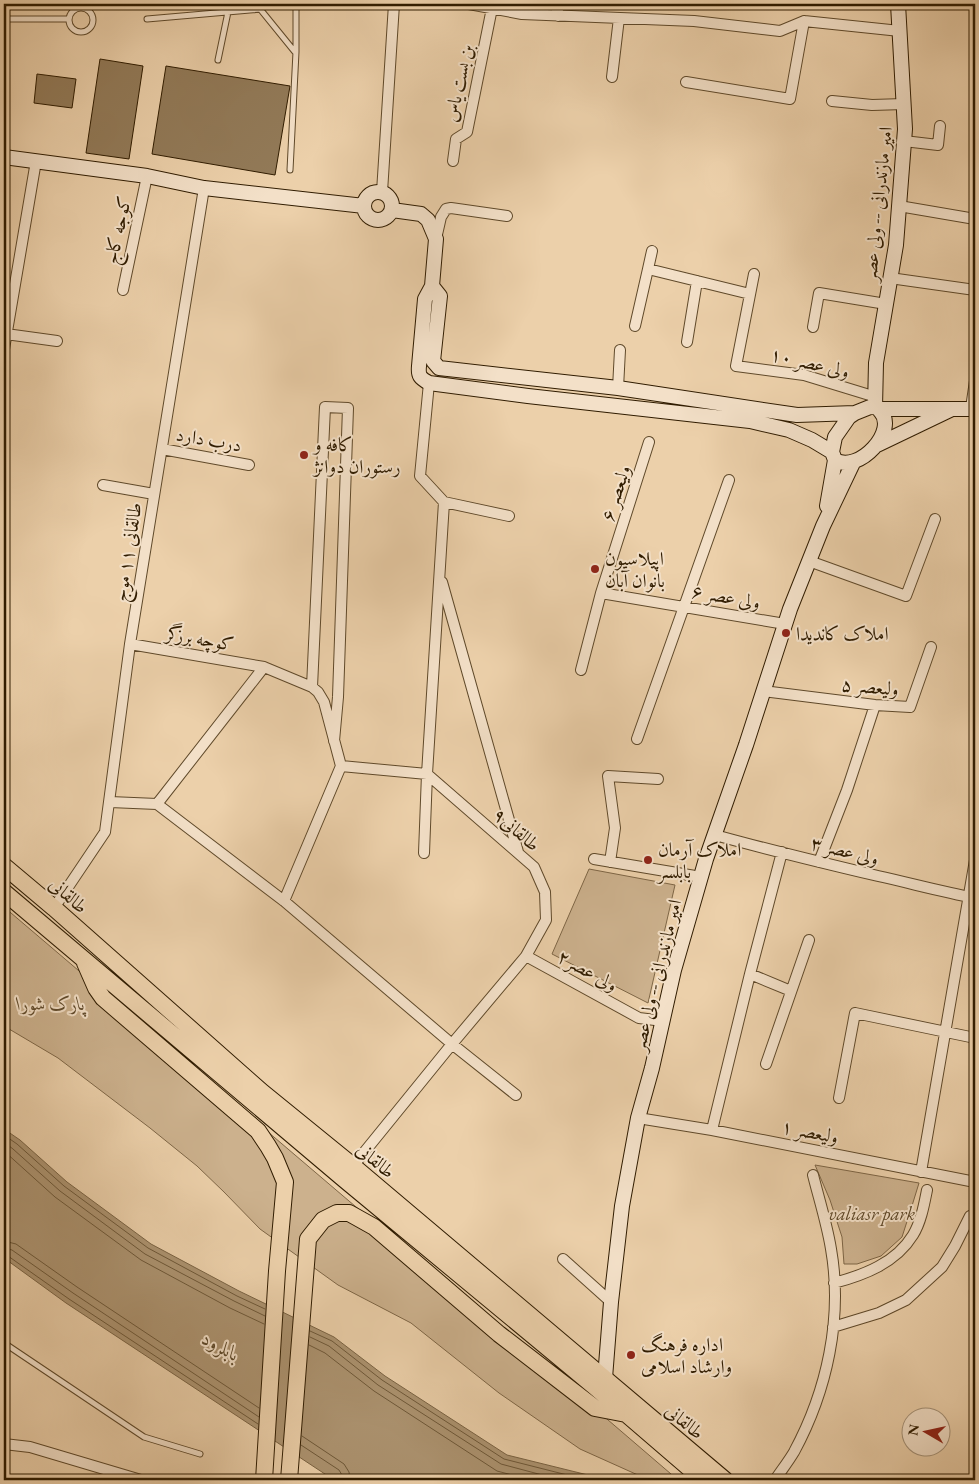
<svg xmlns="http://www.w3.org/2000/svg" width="979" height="1484" font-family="'EB Garamond',Amiri,serif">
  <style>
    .green { fill: #ccb18d; stroke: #7e6646 }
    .water { fill: #ac9370; stroke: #7a6343 }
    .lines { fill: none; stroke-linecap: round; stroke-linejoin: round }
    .shore { stroke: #6e5838; stroke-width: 1 }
    .building { fill: #927a58; stroke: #301c00 }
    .lane-casing { stroke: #5f492a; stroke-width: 7 }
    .street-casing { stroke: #5f492a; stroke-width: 12 }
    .secondary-casing { stroke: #301c00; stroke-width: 16 }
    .primary-casing { stroke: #301c00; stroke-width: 18 }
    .lane { stroke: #f3e0c8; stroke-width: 5 }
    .street { stroke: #f3e0c8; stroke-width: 10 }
    .secondary { stroke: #f3e0c8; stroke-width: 14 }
    .primary { stroke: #ecd0aa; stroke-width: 16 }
    .poi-dot { fill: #8f2418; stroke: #f3e0c8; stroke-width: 2 }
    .labels { text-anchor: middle; stroke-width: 4; stroke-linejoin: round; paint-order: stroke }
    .street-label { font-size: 19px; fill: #301c00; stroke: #f3e0c8 }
    .poi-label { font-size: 19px; fill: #301c00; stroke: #f3e0c8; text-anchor: start }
    .park-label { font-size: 19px; font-style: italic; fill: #5f492a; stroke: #f3e0c8 }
    .water-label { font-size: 20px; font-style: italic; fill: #5b4627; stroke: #f3e0c8 }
  </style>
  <rect width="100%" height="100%" fill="#ecd0aa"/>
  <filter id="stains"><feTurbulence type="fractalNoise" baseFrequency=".004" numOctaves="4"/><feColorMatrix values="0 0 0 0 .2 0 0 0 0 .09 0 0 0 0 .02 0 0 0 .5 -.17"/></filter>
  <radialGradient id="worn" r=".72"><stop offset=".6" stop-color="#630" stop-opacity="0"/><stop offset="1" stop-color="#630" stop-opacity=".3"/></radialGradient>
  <path class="green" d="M 589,869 L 675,885 L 648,1003 L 552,954 Z
    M 4,907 L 349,1201 L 530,1353 L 678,1480 L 649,1480 L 580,1449 L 499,1393 L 411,1323 L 338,1285 L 260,1229 L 224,1192 L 197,1166 L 150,1128 L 58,1058 L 4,1026 Z
    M 815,1165 L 919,1183 L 911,1209 L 902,1237 L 881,1256 L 857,1264 L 844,1264 L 842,1237 L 830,1200 Z"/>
  <path class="water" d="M 4,1129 L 20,1140 L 67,1182 L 151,1244 L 239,1291 L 334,1337 L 385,1376 L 507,1455 L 592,1476 L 598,1480 L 334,1480 L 66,1303 L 4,1258 Z"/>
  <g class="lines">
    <path class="shore" d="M 4,1135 L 17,1144 L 64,1186 L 148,1248 L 237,1296 L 265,1309
      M 4,1142 L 13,1149 L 60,1191 L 145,1254 L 234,1301 L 265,1316
      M 4,1151 L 55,1197 L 141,1260 L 230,1308 L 264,1324
      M 4,1241 L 16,1244 L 77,1287 L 259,1408
      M 4,1248 L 12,1250 L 73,1293 L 259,1417
      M 4,1255 L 8,1256 L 69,1299 L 258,1424
      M 310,1331 L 332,1341 L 382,1380 L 504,1459 L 587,1480
      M 310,1337 L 329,1346 L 378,1385 L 501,1464 L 561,1480
      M 309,1345 L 325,1353 L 374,1391 L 497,1471 L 531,1480
      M 302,1436 L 344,1464 L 349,1472 L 350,1480
      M 301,1445 L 339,1470 L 342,1475 L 343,1480"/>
  </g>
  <path class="building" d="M 100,59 L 143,66 L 129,159 L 86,153 Z
    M 166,66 L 290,86 L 275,175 L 152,154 Z
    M 37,74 L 76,79 L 72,108 L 34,103 Z"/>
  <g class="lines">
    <g class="lane-casing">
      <path id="lane" d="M 256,4 L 295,52
        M69 20a12 12 0 1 1 24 0a12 12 0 1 1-24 0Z
        M 4,19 L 69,19
        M 147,19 L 261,9
        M 218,60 L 228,12
        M 290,170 L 296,52 L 296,4
        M 4,1343 L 144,1437 L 200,1454"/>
    </g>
    <g class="street-casing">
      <path id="street" d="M 469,4 L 522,14 L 694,21 L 780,31 L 804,21 L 900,31
        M 557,4 L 558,16
        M 612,77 L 619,18
        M 686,82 L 790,99 L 804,21
        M 832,101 L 872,105 L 904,104
        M 904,141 L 938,145 L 940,126
        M 453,161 L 456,139 L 467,132 L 492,8
        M 382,192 L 394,4
        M 899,206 L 975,219
        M 436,239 L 441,217 L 446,209 L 451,208 L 507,216
        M 648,269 L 652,251
        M 754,274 L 736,366 L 804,375 L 876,397
        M 890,278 L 975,290
        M 123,290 L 147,176
        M 635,326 L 648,269 L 750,294
        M 813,327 L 819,293 L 886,304
        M 6,334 L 57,341
        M 687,342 L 697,281
        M 4,349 L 36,161
        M 429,383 L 420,476 L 444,502 L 509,516
        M 618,388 L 620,350
        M 971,408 L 975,381
        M 162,449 L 249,465
        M 103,485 L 154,494
        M 809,561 L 906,596 L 935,519
        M 442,582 L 518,852
        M 601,593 L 785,624
        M 130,644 L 264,667 L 312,687 L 318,692 L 324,702 L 341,766 L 284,901
        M 581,670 L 601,593 L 649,442
        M 312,687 L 325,407 L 348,408 L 338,697 L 334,741
        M 763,691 L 875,705 L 910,707 L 931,647
        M 637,739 L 729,480
        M 341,766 L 427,774
        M 110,802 L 157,804 L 284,901 L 452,1044 L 516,1095
        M 157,804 L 264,667
        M 715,835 C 769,850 823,863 878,876 C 910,883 943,892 975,898
        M 424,853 L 427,774 L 444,502
        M 594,859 L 701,877
        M 610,862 L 615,828 L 608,776 L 658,779
        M 819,862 L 847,790 L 875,705
        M 54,908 L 105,832 L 130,644 L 204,188
        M 526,956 L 639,1018 L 663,1021
        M 750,974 L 791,991
        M 766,1064 L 809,940
        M 839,1098 L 855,1013 L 975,1038
        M 638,1118 L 712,1130 L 975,1182
        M 712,1130 L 750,974 L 782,852
        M 353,1166 L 452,1044 L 526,956 L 546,920 L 545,892 L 534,867 L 427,774
        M 921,1172 L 975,860
        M 563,1259 L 611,1302
        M 834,1283 C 864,1275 896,1263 913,1235 C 921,1222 924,1205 927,1190
        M 833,1327 L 879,1313 L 906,1300 L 942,1267 L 955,1246 L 970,1216
        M 4,1444 L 30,1447 L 141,1480
        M 775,1480 C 781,1471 788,1462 794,1452 C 827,1391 843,1318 831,1249 C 827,1224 819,1199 813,1175"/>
    </g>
    <g class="secondary-casing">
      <path id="secondary" d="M 4,157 L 147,176 L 204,188 L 364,206
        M364 206a14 14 0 1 1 28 0a14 14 0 1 1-28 0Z
        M 392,210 L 421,214 L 428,220 L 436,239 L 432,286 L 425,299 L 419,366 C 418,376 420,378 429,383 L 528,396 L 750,421 L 789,430 L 812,440 L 832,452
        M 432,286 L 440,296 L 433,361 L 439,368 L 618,388 L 797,415 L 855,413
        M 870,407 C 875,407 877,407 880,411 C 899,430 859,474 835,460 L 832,452 L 835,437 L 849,417 L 855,413 Z
        M 875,407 L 876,363 L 896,245 L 905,129 L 898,4
        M 878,409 L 975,409
        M 877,445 L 950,410
        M 827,506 L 835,460
        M 599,1384 L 605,1378 L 611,1302 L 622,1206 L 638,1118 L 652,1068 L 674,970 L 706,859 L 746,745 L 790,609 L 823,526 L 853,463"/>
    </g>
    <g class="primary-casing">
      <path id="primary" d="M 4,866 L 54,908 L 262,1092 L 353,1166 L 725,1480
        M 4,892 L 345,1180 L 595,1387 L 703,1480
        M 85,963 L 96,988 L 103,998 L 258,1131 L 268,1146 L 275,1158 L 285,1182 L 277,1271 L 264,1480
        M 289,1480 L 308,1239 L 323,1220 L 337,1213 L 349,1213 L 374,1227 L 499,1334 L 595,1408 L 626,1414"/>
    </g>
    <use href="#lane" class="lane"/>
    <use href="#street" class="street"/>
    <use href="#secondary" class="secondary"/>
    <use href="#primary" class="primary"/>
  </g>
  <g class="poi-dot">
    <circle cx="304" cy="455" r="5"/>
    <circle cx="595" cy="569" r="5"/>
    <circle cx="786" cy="633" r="5"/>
    <circle cx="648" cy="860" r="5"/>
    <circle cx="631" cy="1355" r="5"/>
  </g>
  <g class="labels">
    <g class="street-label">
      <text transform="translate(458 83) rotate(-77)" y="7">بن بست یاس</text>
      <text transform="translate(877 204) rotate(-84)" y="7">امیر مازندرانی -- ولی عصر</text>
      <text transform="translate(117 230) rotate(-78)" y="7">کوجه کاج</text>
      <text transform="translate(810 362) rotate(13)" y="7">ولی عصر ۱۰</text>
      <text transform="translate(209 439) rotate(10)" y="7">درب دارد</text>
      <text transform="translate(615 493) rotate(-72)" y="7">ولیعصر ۶</text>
      <text transform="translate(127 552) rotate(-81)" y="7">طالقانی ۱۱ موج</text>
      <text transform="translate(726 596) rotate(10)" y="7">ولی عصر ۶</text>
      <text transform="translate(200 638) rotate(10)" y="7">کوچه برزگر</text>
      <text transform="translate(870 686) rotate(5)" y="7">ولیعصر ۵</text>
      <text transform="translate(517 829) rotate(41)" y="7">طالقانی۹</text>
      <text transform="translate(845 850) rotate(14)" y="7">ولی عصر ۳</text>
      <text transform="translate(69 895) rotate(41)" y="7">طالقانی</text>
      <text transform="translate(588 970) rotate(29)" y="7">ولی عصر۲</text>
      <text transform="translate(656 975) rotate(-76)" y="7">امیر مازندرانی -- ولی عصر</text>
      <text transform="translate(810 1131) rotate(11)" y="7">ولیعصر ۱</text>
      <text transform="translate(376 1160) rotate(40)" y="7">طالقانی</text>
      <text transform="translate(685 1421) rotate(40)" y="7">طالقانی</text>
    </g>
    <g class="poi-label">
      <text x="314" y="451">کافه و<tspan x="314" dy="22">رستوران دوانژ</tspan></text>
      <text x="605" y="565">اپیلاسیون<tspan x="605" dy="22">بانوان آبان</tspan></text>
      <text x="796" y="640">املاک کاندیدا</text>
      <text x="658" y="856">املاک آرمان<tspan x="658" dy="22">بابلسر</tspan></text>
      <text x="641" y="1351">اداره فرهنگ<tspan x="641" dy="22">وارشاد اسلامی</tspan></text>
    </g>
    <g class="park-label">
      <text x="51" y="1010">پارک شورا</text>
      <text x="872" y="1220">valiasr park</text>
    </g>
    <g class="water-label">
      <text transform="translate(221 1346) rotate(29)" y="7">بابلرود</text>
    </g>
  </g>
  <rect width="979" height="1484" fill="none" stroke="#ecd0aa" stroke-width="20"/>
  <rect x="5" y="5" width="969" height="1474" fill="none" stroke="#301c00" stroke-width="2.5"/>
  <rect x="10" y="10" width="959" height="1464" fill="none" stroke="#301c00"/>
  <g transform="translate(926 1432) rotate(279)"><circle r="24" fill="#f3e0c8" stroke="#a59278"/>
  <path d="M0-4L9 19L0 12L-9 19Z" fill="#8f2418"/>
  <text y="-8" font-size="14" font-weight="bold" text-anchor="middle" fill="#301c00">N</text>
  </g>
  <rect width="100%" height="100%" filter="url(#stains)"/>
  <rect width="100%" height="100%" fill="url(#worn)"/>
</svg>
